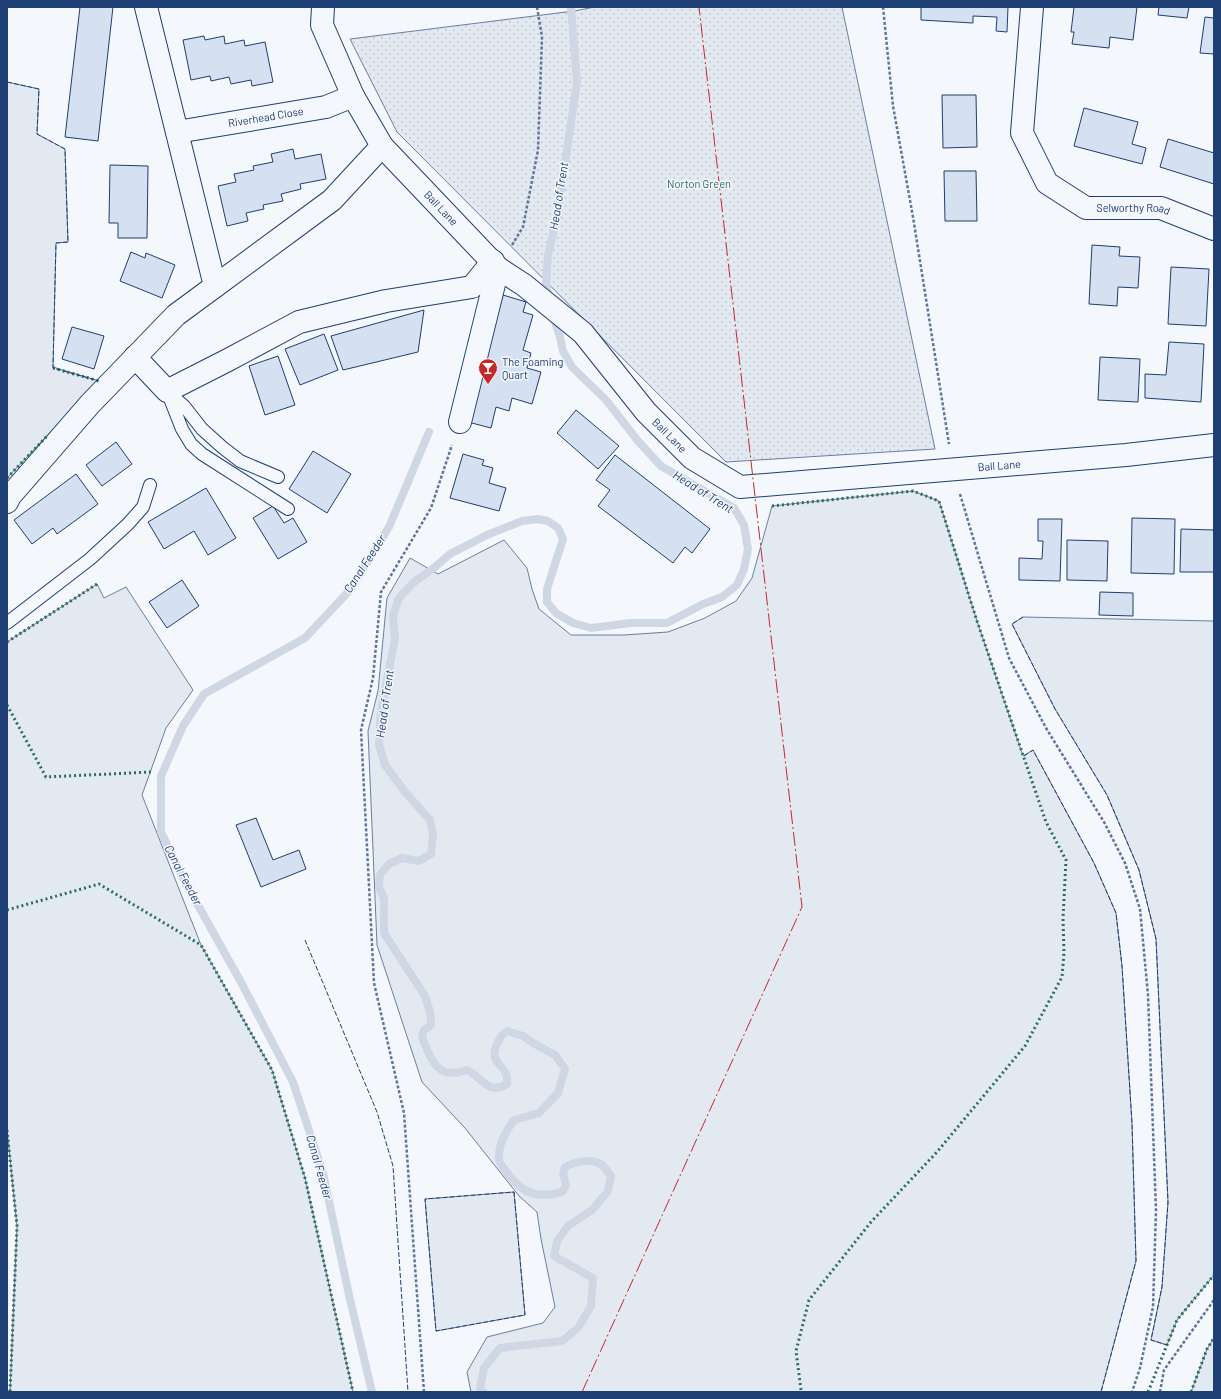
<svg xmlns="http://www.w3.org/2000/svg" width="1221" height="1399" font-family="Barlow,sans-serif">
  <style>
    .grass { fill: #e3e9f0; stroke: #687fa3 }
    .park { fill: url(#park-dots); stroke: #687fa3 }
    .lines { fill: none; stroke-linecap: round; stroke-linejoin: round }
    .stream { stroke: #cfd7e4; stroke-width: 8 }
    .building { fill: #d5e0f0; stroke: #1d3f73 }
    .service-casing { stroke: #1d3f73; stroke-width: 14 }
    .minor-casing { stroke: #1d3f73; stroke-width: 24 }
    .tertiary-casing { stroke: #1d3f73; stroke-width: 24 }
    .path { stroke: #5e769c; stroke-width: 2.5; stroke-dasharray: 3 2; stroke-linecap: butt }
    .service { stroke: #f4f7fb; stroke-width: 12 }
    .minor { stroke: #f4f7fb; stroke-width: 22 }
    .tertiary { stroke: #f4f7fb; stroke-width: 22 }
    .hedge { stroke: #2c6c60; stroke-width: 3; stroke-dasharray: 2 3; stroke-linecap: butt }
    .fence { stroke: #1d3f73; stroke-width: 1; stroke-dasharray: 5 2; stroke-linecap: butt }
    .power { stroke: #c62828; stroke-width: 1; stroke-dasharray: 14 3 2 3; stroke-linecap: butt }
    .labels { text-anchor: middle; stroke-width: 3; stroke-linejoin: round; paint-order: stroke }
    .street-label { font-size: 11px; fill: #1d3f73; stroke: #f4f7fb }
    .park-label { font-size: 11px; fill: #2c6c60; stroke: #f4f7fb }
    .poi-label { font-size: 11px; fill: #1d3f73; stroke: #f4f7fb; text-anchor: start }
    .water-label { font-size: 12px; font-style: italic; fill: #1d3f73; stroke: #f4f7fb }
  </style>
  <defs>
    <pattern id="park-dots" width="8" height="8" patternUnits="userSpaceOnUse"><rect width="8" height="8" fill="#e3e9f0"/><path d="M2 2h.1M6 6h.1" fill="none" stroke="#c2c9d1" stroke-width="1.8" stroke-linecap="round"/></pattern>
  </defs>
  <rect width="100%" height="100%" fill="#f4f7fb"/>
  <path class="grass" d="M 7,82 L 39,89 L 37,134 L 65,149 L 68,242 L 56,243 L 53,367 L 99,381 L 7,478 Z
    M 913,491 L 939,501 L 977,621 L 1023,756 L 1033,750 L 1094,863 L 1116,913 L 1122,966 L 1132,1123 L 1136,1261 L 1101,1392 L 471,1392 L 467,1372 L 487,1337 L 543,1323 L 555,1307 L 541,1239 L 537,1212 L 519,1196 L 465,1128 L 422,1082 L 377,945 L 368,731 L 378,691 L 387,598 L 410,558 L 438,574 L 504,540 L 527,568 L 532,589 L 539,609 L 571,635 L 624,635 L 668,632 L 705,618 L 736,601 L 752,578 L 772,506 Z
    M 97,584 L 104,598 L 126,587 L 193,690 L 166,728 L 142,795 L 201,945 L 272,1070 L 305,1178 L 353,1392 L 10,1392 L 17,1226 L 7,1130 L 7,642 Z
    M 1023,617 L 1214,621 L 1214,1275 L 1177,1320 L 1167,1345 L 1151,1340 L 1162,1287 L 1168,1202 L 1156,939 L 1139,870 L 1107,795 L 1055,709 L 1012,624 Z
    M 514,1192 L 525,1315 L 436,1331 L 425,1199 Z
    M 1214,1338 L 1214,1392 L 1191,1392 L 1207,1349 Z"/>
  <path class="park" d="M 595,7 L 842,7 L 935,449 L 726,462 L 397,132 L 350,39 L 574,11 Z"/>
  <g class="lines">
    <path class="stream" d="M 549,299 L 546,283 L 548,255 L 557,218 L 577,82 L 571,7
      M 372,1392 L 349,1295 L 323,1173 L 293,1082 L 242,984 L 185,882 L 161,832 L 161,776 L 183,726 L 204,694 L 305,638 L 350,590 L 389,527 L 429,432
      M 483,1392 L 480,1388 L 484,1368 L 500,1348 L 562,1341 L 578,1328 L 591,1306 L 593,1278 L 554,1256 L 557,1241 L 568,1226 L 592,1210 L 608,1191 L 611,1176 C 609,1174 607,1170 605,1168 C 596,1157 576,1161 565,1167 L 563,1174 L 566,1185 L 563,1191 C 538,1201 519,1191 505,1170 C 503,1167 499,1163 499,1159 C 498,1144 506,1131 514,1120 L 539,1113 L 558,1093 L 565,1069 L 555,1055 L 533,1043 L 523,1036 L 507,1031 C 501,1035 500,1038 497,1044 C 487,1067 510,1063 507,1084 C 488,1096 482,1077 467,1070 C 436,1081 431,1059 422,1037 L 424,1030 L 431,1025 L 430,1012 L 425,996 L 384,933 L 384,898 L 379,887 L 380,875 L 389,864 L 402,858 L 419,861 L 431,854 L 433,834 L 430,820 L 405,792 L 385,765 L 379,745 L 381,710 L 395,639 L 393,615 L 399,598 L 413,583 L 435,567 L 450,554 L 487,535 L 522,521 L 538,519 L 548,521 L 558,528 L 563,539 L 547,589 L 547,602 L 556,613 L 573,623 L 591,628 L 631,623 L 667,623 L 703,604 L 722,597 L 737,585 L 744,569 L 748,549 L 744,525 L 734,508 L 661,466 L 638,441 L 606,400 L 572,367 L 563,351 L 560,337 L 553,316"/>
  </g>
  <path class="building" d="M 80,7 L 113,7 L 98,141 L 65,137 Z
    M 921,7 L 1008,7 L 1007,32 L 996,31 L 997,17 L 973,16 L 973,23 L 921,20 Z
    M 1074,7 L 1137,7 L 1133,40 L 1110,37 L 1109,48 L 1072,44 L 1074,32 L 1071,32 Z
    M 1159,7 L 1189,7 L 1187,18 L 1158,15 Z
    M 1205,17 L 1214,18 L 1214,54 L 1200,53 Z
    M 204,36 L 205,40 L 224,36 L 225,44 L 244,40 L 245,46 L 265,42 L 273,82 L 252,86 L 251,80 L 231,84 L 229,77 L 211,81 L 210,76 L 191,80 L 183,40 Z
    M 942,95 L 976,95 L 977,147 L 943,148 Z
    M 1084,108 L 1138,122 L 1132,144 L 1146,148 L 1142,164 L 1074,146 Z
    M 1168,139 L 1214,153 L 1214,184 L 1160,167 Z
    M 293,149 L 295,159 L 321,154 L 326,179 L 300,184 L 301,189 L 281,194 L 283,201 L 263,205 L 264,209 L 246,213 L 248,221 L 227,226 L 218,186 L 236,182 L 234,174 L 254,170 L 253,166 L 273,162 L 271,154 Z
    M 110,165 L 148,166 L 147,238 L 118,238 L 118,223 L 109,223 Z
    M 944,171 L 976,171 L 977,221 L 945,221 Z
    M 1092,245 L 1120,247 L 1119,256 L 1140,257 L 1138,288 L 1118,287 L 1117,306 L 1089,304 Z
    M 131,252 L 145,258 L 146,253 L 175,265 L 162,298 L 120,281 Z
    M 1171,267 L 1209,269 L 1206,326 L 1168,324 Z
    M 503,295 L 526,302 L 523,312 L 533,315 L 523,350 L 531,353 L 527,368 L 541,372 L 532,404 L 512,398 L 509,411 L 496,407 L 491,428 L 468,422 Z
    M 424,310 L 418,352 L 343,370 L 331,336 Z
    M 72,327 L 104,336 L 94,369 L 62,359 Z
    M 324,334 L 338,370 L 300,385 L 285,349 Z
    M 1169,342 L 1204,344 L 1201,402 L 1145,398 L 1145,374 L 1166,375 Z
    M 278,356 L 295,405 L 265,415 L 249,366 Z
    M 1100,357 L 1140,359 L 1138,402 L 1098,400 Z
    M 576,410 L 619,446 L 598,469 L 557,433 Z
    M 116,442 L 132,464 L 102,486 L 86,465 Z
    M 313,451 L 351,474 L 327,513 L 289,489 Z
    M 463,454 L 484,460 L 482,465 L 493,468 L 489,483 L 506,488 L 499,511 L 450,498 Z
    M 615,455 L 710,529 L 692,553 L 685,547 L 673,563 L 598,506 L 610,490 L 596,480 Z
    M 76,474 L 98,504 L 57,534 L 53,528 L 32,544 L 14,520 Z
    M 206,488 L 236,538 L 208,555 L 194,531 L 164,549 L 148,522 Z
    M 273,506 L 284,523 L 293,518 L 307,542 L 278,559 L 253,518 Z
    M 1132,518 L 1175,519 L 1174,574 L 1131,573 Z
    M 1038,519 L 1062,519 L 1060,581 L 1019,580 L 1019,558 L 1042,559 L 1043,541 L 1038,541 Z
    M 1181,529 L 1214,530 L 1214,572 L 1180,572 Z
    M 1067,540 L 1108,541 L 1107,581 L 1067,580 Z
    M 182,580 L 199,606 L 167,628 L 149,602 Z
    M 1100,592 L 1133,593 L 1133,616 L 1099,615 Z
    M 256,818 L 273,860 L 299,850 L 306,869 L 261,887 L 236,825 Z"/>
  <g class="lines">
    <g class="service-casing">
      <path id="service" d="M 167,391 L 182,429 L 191,444 L 202,454 L 288,509
        M 169,393 L 184,406 L 202,429 L 222,447 L 240,461 L 278,477
        M 7,623 L 90,559 L 128,524 L 143,507 L 150,485"/>
    </g>
    <g class="minor-casing">
      <g id="minor">
        <path d="M 146,7 L 215,286"/>
        <path id="s1" d="M 1032,7 L 1022,133 L 1047,183 L 1086,208 L 1161,208 L 1214,229"/>
        <path id="s2" d="M 177,132 L 326,107 L 353,96"/>
        <path d="M 135,357 L 167,391 L 228,360 L 299,322 L 386,301 L 472,287 L 493,261"/>
        <path d="M 460,422 L 498,268"/>
        <path d="M 7,502 L 10,496 L 90,404 L 176,315 L 332,200 L 382,146"/>
      </g>
    </g>
    <g class="tertiary-casing">
      <g id="tertiary">
        <path id="s3" d="M 323,7 L 322,25 L 353,96 L 382,146 L 498,268 L 524,285 L 583,333 L 646,412 L 692,458 L 740,487 L 1126,455 L 1214,445"/>
      </g>
    </g>
    <path class="path" d="M 883,7 L 893,106 L 913,217 L 949,444
      M 512,245 L 523,227 L 538,150 L 542,37 L 537,7
      M 960,494 L 1009,658 L 1046,728 L 1104,822 L 1125,863 L 1140,909 L 1148,995 L 1156,1210 L 1153,1307 L 1140,1368 L 1132,1392
      M 424,1392 L 404,1113 L 374,983 L 361,730 L 373,678 L 381,592 L 431,508 L 452,445
      M 1160,1392 L 1164,1370 L 1214,1300"/>
    <use href="#service" class="service"/>
    <use href="#minor" class="minor"/>
    <use href="#tertiary" class="tertiary"/>
    <path class="hedge" d="M 53,368 L 99,381
      M 7,478 L 48,435
      M 772,506 L 913,491 L 939,501 L 977,621 L 1046,822 L 1066,860 L 1063,918 L 1064,953 L 1062,977 L 1025,1046 L 937,1152 L 871,1222 L 809,1300 L 796,1351 L 801,1390 L 803,1392
      M 7,642 L 97,584
      M 7,705 L 46,777 L 151,772
      M 7,910 L 99,884 L 201,945 L 272,1070 L 305,1178 L 353,1392
      M 7,1130 L 17,1226 L 10,1392
      M 1148,1392 L 1177,1320 L 1214,1275
      M 1191,1392 L 1207,1349 L 1214,1338"/>
    <path class="fence" d="M 7,82 L 39,89 L 37,134 L 65,149 L 68,242 L 56,243 L 53,368 L 99,381
      M 1023,617 L 1012,624 L 1055,709 L 1107,795 L 1139,870 L 1156,939 L 1168,1202 L 1162,1287 L 1151,1340 L 1167,1345
      M 1024,756 L 1033,750 L 1094,863 L 1116,913 L 1122,966 L 1132,1123 L 1136,1261 L 1101,1392
      M 305,940 L 377,1112 L 393,1166 L 408,1392
      M 514,1192 L 525,1315 L 436,1331 L 425,1199 Z"/>
    <path class="power" d="M 582,1392 L 802,907 L 699,7"/>
  </g>
  <defs>
    <g id="bar-pin" transform="scale(1)"><path d="M0 17L-7.5 6A9.5 9.5 0 1 1 7.5 6Z" fill="#c62828" stroke="#f4f7fb"/><path d="M-6-5H6L.8 .8V4.5H3.5V6h-7V4.5H-.8V.8Z" fill="#fff"/></g>
  </defs>
  <g fill-rule="evenodd">
    <use href="#bar-pin" x="488" y="368"/>
  </g>
  <g class="labels">
    <g class="street-label">
      <text dy="4" stroke="none"><textPath href="#s2" startOffset="90">Riverhead Close</textPath></text>
      <text dy="4" stroke="none"><textPath href="#s3" startOffset="239">Ball Lane</textPath></text>
      <text dy="4" stroke="none"><textPath href="#s1" startOffset="276">Selworthy Road</textPath></text>
      <text dy="4" stroke="none"><textPath href="#s3" startOffset="563">Ball Lane</textPath></text>
      <text dy="4" stroke="none"><textPath href="#s3" startOffset="911">Ball Lane</textPath></text>
    </g>
    <g class="park-label">
      <text x="699" y="188">Norton Green</text>
    </g>
    <g class="poi-label">
      <text x="502" y="366">The Foaming<tspan x="502" dy="13">Quart</tspan></text>
    </g>
    <g class="water-label">
      <text transform="translate(559 196) rotate(-81)" y="4">Head of Trent</text>
      <text transform="translate(703 492) rotate(32)" y="4">Head of Trent</text>
      <text transform="translate(365 564) rotate(-57)" y="4">Canal Feeder</text>
      <text transform="translate(385 704) rotate(-82)" y="4">Head of Trent</text>
      <text transform="translate(183 875) rotate(62)" y="4">Canal Feeder</text>
      <text transform="translate(319 1167) rotate(74)" y="4">Canal Feeder</text>
    </g>
  </g>
  <rect width="1221" height="1399" fill="none" stroke="#1d3f73" stroke-width="16"/>
</svg>
